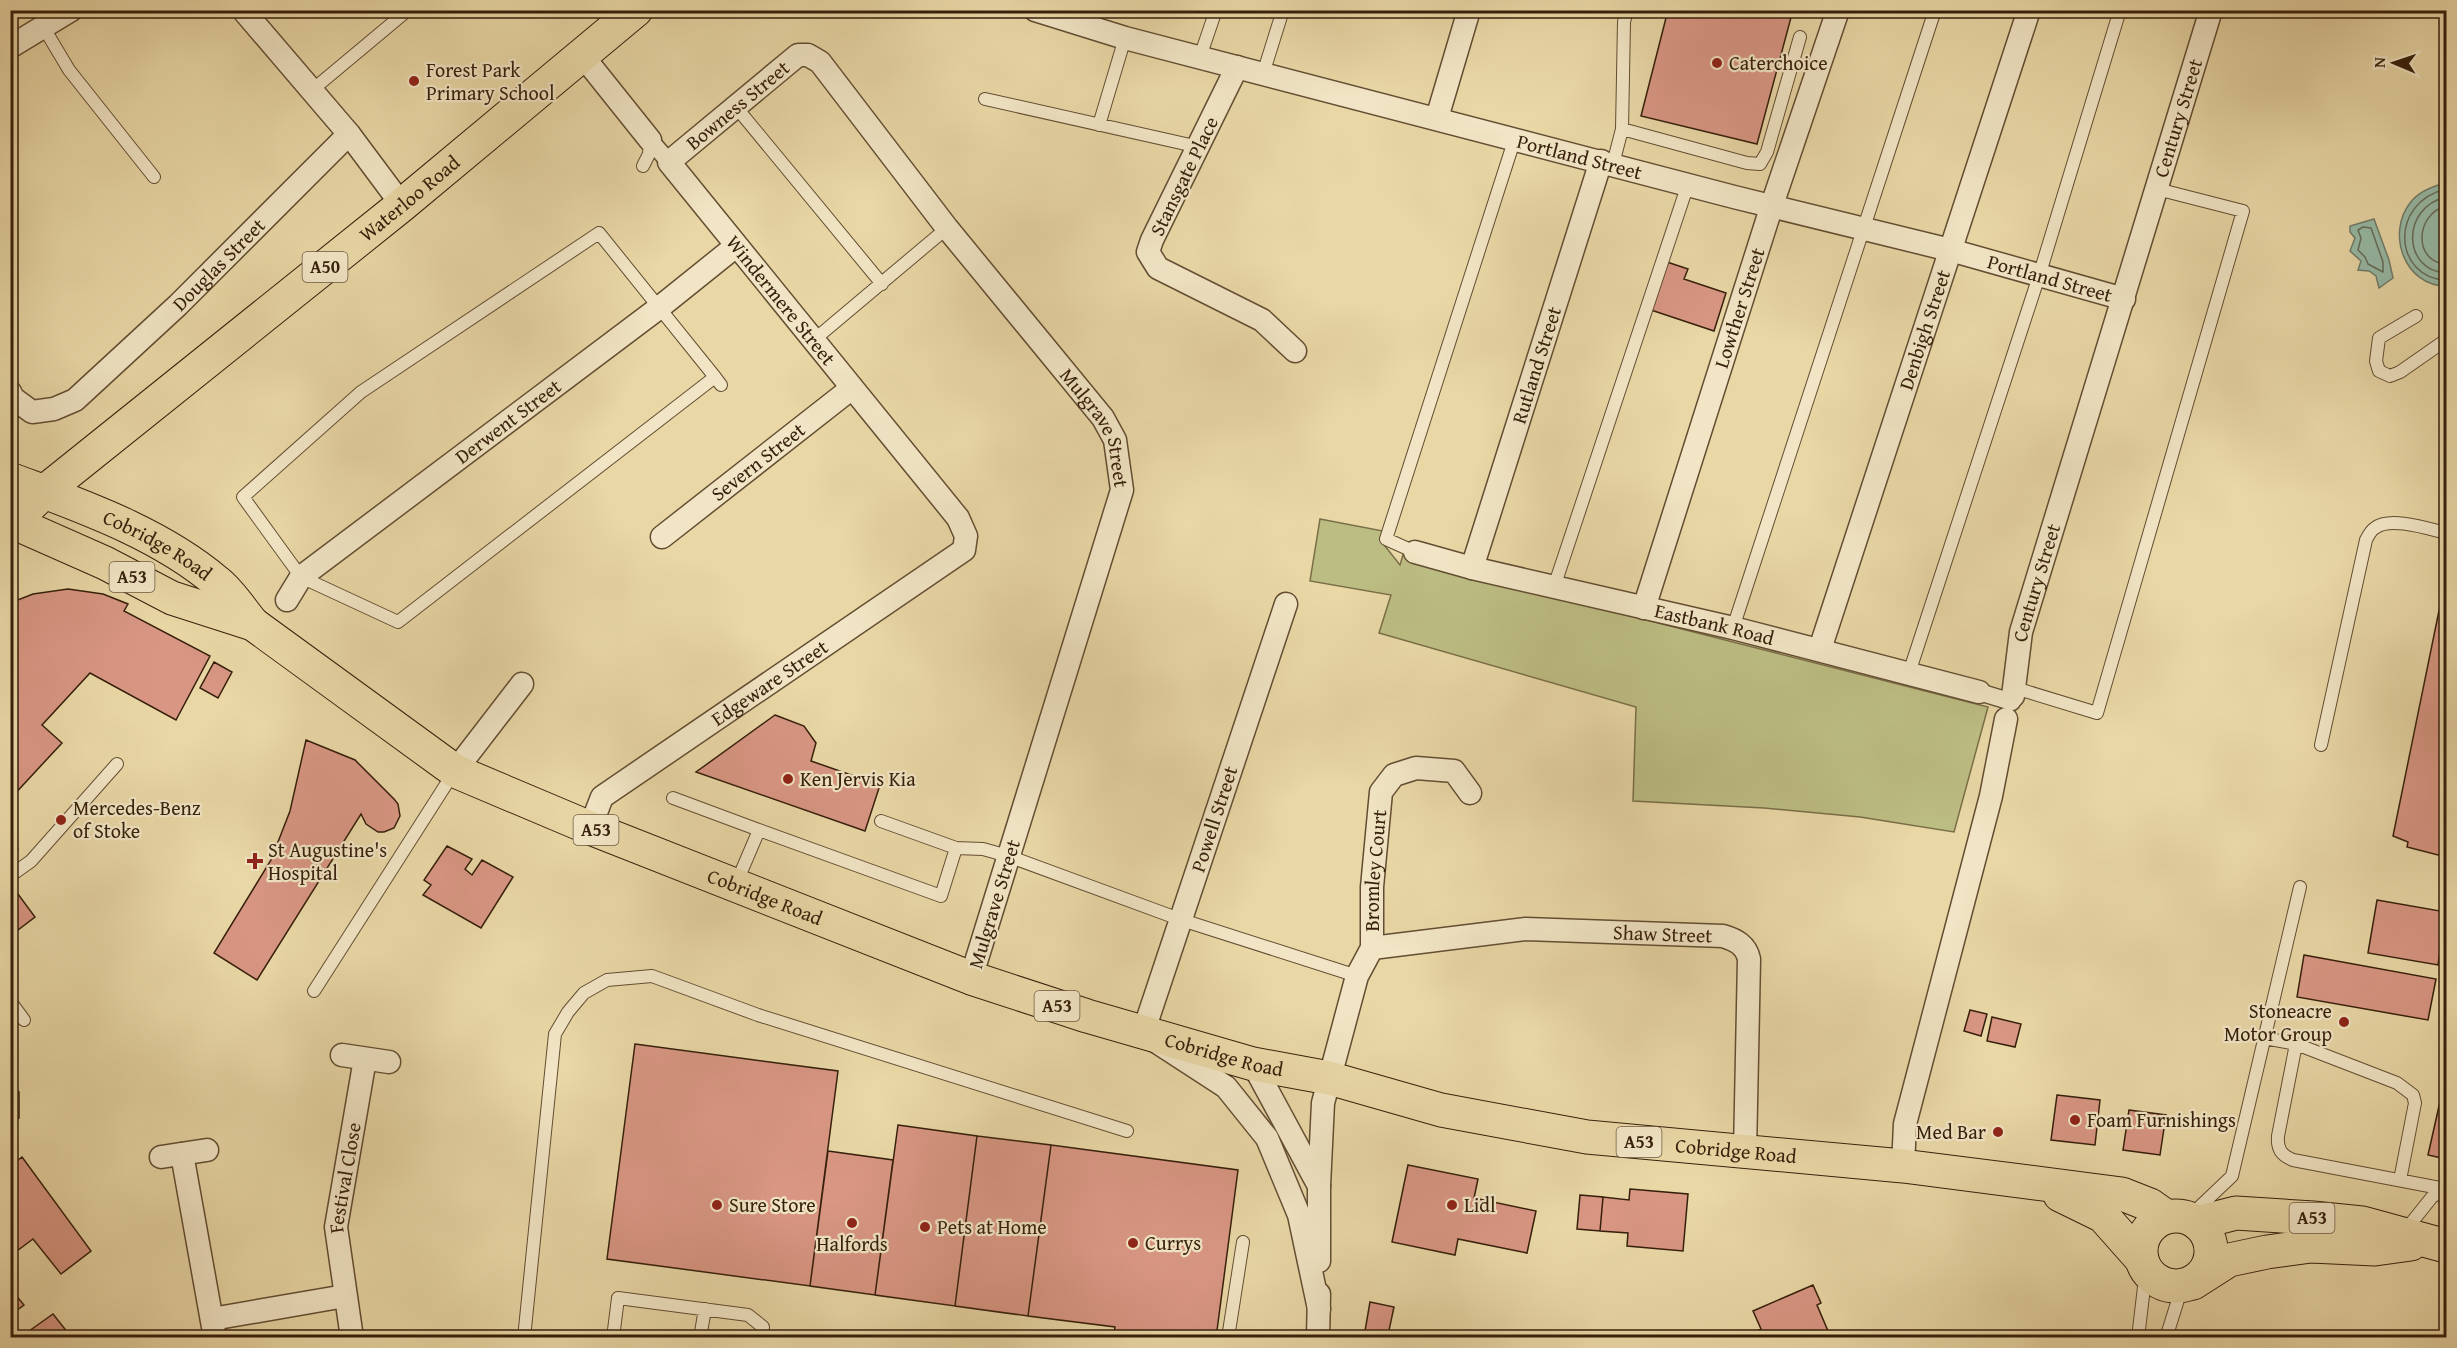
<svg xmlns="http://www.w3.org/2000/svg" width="2457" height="1348" font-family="'Gentium Book Plus',serif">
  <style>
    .green { fill: #bcbd83; stroke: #796e47; stroke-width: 1.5 }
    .water { fill: #97baa7; stroke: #707c69; stroke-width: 1.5 }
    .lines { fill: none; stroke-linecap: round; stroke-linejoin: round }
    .shore { stroke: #666c59; stroke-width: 1.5 }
    .building { fill: #d89683; stroke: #361f0b; stroke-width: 1.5 }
    .service-casing { stroke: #634d32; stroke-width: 14 }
    .pedestrian-casing { stroke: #634d32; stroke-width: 19 }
    .minor-casing { stroke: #634d32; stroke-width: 25 }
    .trunk-casing { stroke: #361f0b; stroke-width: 35 }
    .service { stroke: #f1e5c5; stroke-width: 12 }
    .pedestrian { stroke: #f1e5c5; stroke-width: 16 }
    .minor { stroke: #f1e5c5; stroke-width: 22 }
    .trunk { stroke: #e9d7a6; stroke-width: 33 }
    .poi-dot { fill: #8f2418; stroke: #f1e5c5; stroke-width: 2 }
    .labels { text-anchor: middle; stroke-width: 4.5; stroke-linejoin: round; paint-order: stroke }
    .shield { fill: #f1e5c5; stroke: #6e5a43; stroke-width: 1.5 }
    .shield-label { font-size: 18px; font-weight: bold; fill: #361f0b }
    .poi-label { font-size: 20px; fill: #361f0b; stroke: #f1e5c5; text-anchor: start }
    .street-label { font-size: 20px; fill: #361f0b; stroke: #f1e5c5 }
  </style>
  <rect width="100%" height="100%" fill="#e9d7a6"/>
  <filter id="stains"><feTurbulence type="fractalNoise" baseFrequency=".00333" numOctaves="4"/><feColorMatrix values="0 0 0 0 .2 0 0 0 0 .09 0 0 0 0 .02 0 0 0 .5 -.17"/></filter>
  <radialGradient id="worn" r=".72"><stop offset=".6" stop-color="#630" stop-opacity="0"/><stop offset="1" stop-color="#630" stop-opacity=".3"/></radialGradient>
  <path class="green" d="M 1320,519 L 1383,531 L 1381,541 L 1400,565 L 1403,555 L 1580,603 L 1988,707 L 1954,832 L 1860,817 L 1764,808 L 1633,801 L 1636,707 L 1379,633 L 1391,595 L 1310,581 Z"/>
  <path class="water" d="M 2446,183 L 2446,286 C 2405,286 2386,234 2410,203 C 2419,191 2433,186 2446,183 Z
    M 2374,219 L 2389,260 L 2393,278 L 2379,288 L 2376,276 L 2369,271 L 2358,270 L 2361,261 L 2350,251 L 2355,238 L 2350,232 L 2350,226 Z"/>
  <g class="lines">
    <path class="shore" d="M 2446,189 C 2388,203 2394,278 2446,280
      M 2446,197 C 2400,208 2403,271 2446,273
      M 2446,206 C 2415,214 2413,262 2446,264
      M 2363,227 L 2371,228 L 2383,262 L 2383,272 L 2368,264 L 2365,257 L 2358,250 L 2361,238 L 2358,230 Z"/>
  </g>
  <path class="building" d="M 1668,10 L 1793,10 L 1757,144 L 1641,116 Z
    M 1667,262 L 1688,269 L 1684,279 L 1726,293 L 1714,331 L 1651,310 Z
    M 68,589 L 103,594 L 128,604 L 124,611 L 210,656 L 176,720 L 90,673 L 42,725 L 62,743 L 10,799 L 10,603 L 33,594 Z
    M 2442,596 L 2446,597 L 2446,857 L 2407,847 L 2408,842 L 2393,836 Z
    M 214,662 L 232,672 L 218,698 L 200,688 Z
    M 775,715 L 804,726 L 816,743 L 811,761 L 880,785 L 865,831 L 696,772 Z
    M 306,740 L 355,760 L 394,799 L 398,804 L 400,816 L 394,828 L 384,832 L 378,832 L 366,824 L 361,814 L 257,980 L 214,953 L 271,860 L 290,811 Z
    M 10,839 L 18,849 L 10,855 Z
    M 447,846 L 472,859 L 465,869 L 472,875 L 482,860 L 513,877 L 481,928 L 423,895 L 431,885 L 424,880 Z
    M 15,890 L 35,917 L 10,936 L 10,893 Z
    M 2377,900 L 2446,912 L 2438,965 L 2368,953 Z
    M 2304,955 L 2436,979 L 2428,1020 L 2297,997 Z
    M 1970,1010 L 1987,1014 L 1981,1036 L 1964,1031 Z
    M 1992,1017 L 2021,1024 L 2015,1047 L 1987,1041 Z
    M 635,1044 L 838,1071 L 810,1286 L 607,1259 Z
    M 2446,1075 L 2446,1159 L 2428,1155 Z
    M 10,1081 L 19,1092 L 19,1118 L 10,1124 Z
    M 2057,1095 L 2100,1100 L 2095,1145 L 2051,1140 Z
    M 2129,1110 L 2166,1115 L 2160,1155 L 2123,1150 Z
    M 898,1125 L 977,1136 L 955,1306 L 875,1295 Z
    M 977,1136 L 1051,1145 L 1028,1316 L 955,1306 Z
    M 1051,1145 L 1238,1170 L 1216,1338 L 1171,1333 L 1170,1338 L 1145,1338 L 1114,1333 L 1115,1327 L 1028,1316 Z
    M 828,1151 L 893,1160 L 875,1295 L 810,1286 Z
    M 22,1157 L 91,1251 L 61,1274 L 33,1239 L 10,1256 L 10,1166 Z
    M 1408,1165 L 1478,1179 L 1474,1198 L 1536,1211 L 1527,1253 L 1458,1239 L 1455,1255 L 1392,1242 Z
    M 1630,1189 L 1688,1194 L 1683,1251 L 1627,1246 L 1628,1233 L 1600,1231 L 1603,1197 L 1629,1200 Z
    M 1580,1195 L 1603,1197 L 1600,1231 L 1577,1229 Z
    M 1813,1285 L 1821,1303 L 1817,1305 L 1831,1338 L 1743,1338 L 1761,1329 L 1753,1311 Z
    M 10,1288 L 24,1305 L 10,1315 Z
    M 1370,1302 L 1394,1307 L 1388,1335 L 1365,1331 Z
    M 53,1314 L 72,1338 L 10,1338 L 10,1330 L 15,1327 L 22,1336 Z"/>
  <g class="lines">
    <g class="service-casing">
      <path id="service" d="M 44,28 L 69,70 L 154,177
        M 1200,57 L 1216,10
        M 1263,74 L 1283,10
        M 311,91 L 408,10
        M 985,99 L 1199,147
        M 736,107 L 882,284
        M 1099,125 L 1125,38
        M 1622,129 L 1747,163 L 1760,164 L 1767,152 L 1800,37
        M 1613,164 L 1622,129 L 1624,22 L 1627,10
        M 643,166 L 649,154 L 650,140
        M 2416,316 L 2379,338 L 2376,361 L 2379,371 L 2390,376 L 2400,372 L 2446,340
        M 815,339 L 947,228
        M 715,377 L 398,622 L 301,577 L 243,497 L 361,392 L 599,233 L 715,377 L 721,385
        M 1415,552 L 1386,539 L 1515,138
        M 1554,587 L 1688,184
        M 1733,628 L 1935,10
        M 1909,673 L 2039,276 L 2120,10
        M 2015,688 L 2097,713 L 2243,211 L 2157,189
        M 2321,745 L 2366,540 C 2368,536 2371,530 2375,528 C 2390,516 2429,529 2446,533
        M 673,798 L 759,830
        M 881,821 L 956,848 L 983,849 L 1008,856 L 1182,920 L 1357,976
        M 10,876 L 31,861 L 117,764
        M 736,884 L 759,830 L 941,896 L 956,848
        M 314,991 L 454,772
        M 10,1001 L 24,1020
        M 2264,1038 L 2296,1044 L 2278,1136 C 2277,1149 2281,1155 2293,1160 L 2445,1189
        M 2296,1044 L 2397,1083 L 2413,1095 L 2415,1103 L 2400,1180
        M 2191,1215 L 2232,1176 L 2300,887
        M 2404,1232 L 2432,1197 L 2446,1188
        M 524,1338 L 555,1034 L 568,1012 L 584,993 L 607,980 L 652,976 L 758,1015 L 1127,1131
        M 613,1338 L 618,1298 L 748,1315 L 763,1327 L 761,1338
        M 700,1338 L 705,1309
        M 1228,1338 L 1243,1242
        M 2138,1338 L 2146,1270
        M 2166,1338 L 2182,1287"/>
    </g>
    <g class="pedestrian-casing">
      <path id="pedestrian" d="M 650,140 L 669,162
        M 1979,692 L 2012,702"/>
    </g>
    <g class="minor-casing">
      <g id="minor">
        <path d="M 243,10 L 349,134"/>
        <path id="s1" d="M 1035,10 L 1125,38 L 1734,197 L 1950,250 L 2124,299"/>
        <path d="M 10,47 L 71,10"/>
        <path d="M 582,55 L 650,140"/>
        <path d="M 1237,67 L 1152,240 L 1148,252 L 1158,268 L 1262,320 L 1295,351"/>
        <path d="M 1437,118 L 1469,10"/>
        <path id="s2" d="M 10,392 L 13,398 L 32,412 L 54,409 L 75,400 L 178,305 L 349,134 L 402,205"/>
        <path id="s3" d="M 662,537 L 852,388"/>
        <path id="s4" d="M 1415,552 L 1472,568 L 1733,628 L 1979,692"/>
        <path id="s5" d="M 1472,568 L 1601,161"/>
        <path id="s6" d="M 287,600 L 301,577 L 660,307 L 736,246"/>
        <path d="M 1286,604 L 1143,1033 L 1226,1087 L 1267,1138 L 1299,1215 L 1319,1309"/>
        <path id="s7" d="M 1644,608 L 1772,205 L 1838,10"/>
        <path id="s8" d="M 1820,649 L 2029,10"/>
        <path id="s9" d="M 2013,696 L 2021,632 L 2211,10"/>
        <path d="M 455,771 L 522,684"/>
        <path id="s10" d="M 590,828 L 602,797 L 964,550 L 966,536 L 958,518 L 669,162 L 798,55 L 808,55 L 820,62 L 947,228 L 1103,418 L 1115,440 L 1122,490 L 971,978"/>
        <path id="s11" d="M 1372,948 L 1526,929 L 1723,936 C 1736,940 1746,945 1749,959 L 1745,1152"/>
        <path d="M 342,1055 L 389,1062"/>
        <path d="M 1253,1064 L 1319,1186 L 1319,1261"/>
        <path d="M 182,1154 L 215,1338"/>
        <path d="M 161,1157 L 207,1150"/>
        <path d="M 1903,1166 L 1905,1124 L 1991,796 L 2006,719"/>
        <path id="s12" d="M 1319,1186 L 1323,1103 L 1357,976 L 1372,948 L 1372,887 L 1381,792 L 1394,775 L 1416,768 L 1454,771 L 1470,793"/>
        <path d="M 212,1319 L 345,1296"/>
        <path id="s13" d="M 352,1338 L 336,1227 L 365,1059"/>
        <path d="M 1318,1338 L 1319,1294"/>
      </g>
    </g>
    <g class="trunk-casing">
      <g id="trunk">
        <path id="s14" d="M 10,479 C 81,506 158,532 217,582 C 231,593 242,611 253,624"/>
        <path id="s15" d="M 10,521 L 105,563 L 172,598 L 253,624 L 455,771 L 590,828 L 971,978 L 1087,1016 L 1253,1064 L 1329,1078 L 1441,1110 L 1587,1137 L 1903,1166 L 2122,1194 L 2150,1205 L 2167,1217"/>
        <path id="s16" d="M 13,522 L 44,492 L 402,205 L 636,10"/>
        <path d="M 2060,1195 L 2103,1216 L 2142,1260"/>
        <circle cx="2176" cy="1251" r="35"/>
        <path d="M 2197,1223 L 2236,1213 L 2313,1218 L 2362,1223 L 2446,1246"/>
        <path d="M 2193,1283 L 2229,1260 L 2267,1252 L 2311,1246 L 2375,1249 L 2411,1244"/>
      </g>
    </g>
    <use href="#service" class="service"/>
    <use href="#pedestrian" class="pedestrian"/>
    <use href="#minor" class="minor"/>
    <use href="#trunk" class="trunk"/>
  </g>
  <g class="poi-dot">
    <circle cx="1717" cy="63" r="6"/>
    <circle cx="414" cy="81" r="6"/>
    <circle cx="788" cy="779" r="6"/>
    <circle cx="61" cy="820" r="6"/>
    <path d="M252 852h6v6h6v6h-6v6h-6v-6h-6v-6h6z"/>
    <circle cx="2344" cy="1022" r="6"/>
    <circle cx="2075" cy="1120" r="6"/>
    <circle cx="1998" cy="1132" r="6"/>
    <circle cx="717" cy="1205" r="6"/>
    <circle cx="1452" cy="1205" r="6"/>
    <circle cx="852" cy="1223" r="6"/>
    <circle cx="925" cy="1227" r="6"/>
    <circle cx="1133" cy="1243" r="6"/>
  </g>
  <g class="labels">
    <g class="shield">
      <rect x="302.5" y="252" width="45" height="30" rx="4.5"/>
      <rect x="109.5" y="562" width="45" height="30" rx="4.5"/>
      <rect x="573.5" y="815" width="45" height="30" rx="4.5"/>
      <rect x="1034.5" y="991" width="45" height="30" rx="4.5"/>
      <rect x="1616.5" y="1127" width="45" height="30" rx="4.5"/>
      <rect x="2289.5" y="1203" width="45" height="30" rx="4.5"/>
    </g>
    <g class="shield-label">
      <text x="325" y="273">A50</text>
      <text x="132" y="583">A53</text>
      <text x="596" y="836">A53</text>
      <text x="1057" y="1012">A53</text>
      <text x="1639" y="1148">A53</text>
      <text x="2312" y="1224">A53</text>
    </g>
    <g class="poi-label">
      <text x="1729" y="70">Caterchoice</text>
      <text x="426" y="77">Forest Park<tspan x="426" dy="23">Primary School</tspan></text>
      <text x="800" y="786">Ken Jervis Kia</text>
      <text x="73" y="815">Mercedes-Benz<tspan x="73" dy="23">of Stoke</tspan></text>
      <text x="268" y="857">St Augustine's<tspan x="268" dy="23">Hospital</tspan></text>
      <text x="2332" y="1018" text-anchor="end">Stoneacre<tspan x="2332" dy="23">Motor Group</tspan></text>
      <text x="2087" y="1127">Foam Furnishings</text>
      <text x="1986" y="1139" text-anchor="end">Med Bar</text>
      <text x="729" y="1212">Sure Store</text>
      <text x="1464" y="1212">Lidl</text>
      <text x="937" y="1234">Pets at Home</text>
      <text x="1145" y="1250">Currys</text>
      <text x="852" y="1251" text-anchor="middle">Halfords</text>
    </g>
    <g class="street-label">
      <text dy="7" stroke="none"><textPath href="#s10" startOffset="1053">Bowness Street</textPath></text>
      <text dy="7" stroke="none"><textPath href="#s9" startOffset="602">Century Street</textPath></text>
      <text dy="7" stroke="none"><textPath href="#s1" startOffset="564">Portland Street</textPath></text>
      <text transform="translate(1184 176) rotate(-64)" y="7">Stansgate Place</text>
      <text dy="7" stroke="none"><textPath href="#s16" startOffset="512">Waterloo Road</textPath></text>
      <text dy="7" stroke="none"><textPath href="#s2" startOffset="273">Douglas Street</textPath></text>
      <text dy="7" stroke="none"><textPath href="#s1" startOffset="1050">Portland Street</textPath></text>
      <text transform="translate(781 300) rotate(51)" y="7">Windermere Street</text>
      <text dy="7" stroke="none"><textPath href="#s7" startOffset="315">Lowther Street</textPath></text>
      <text dy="7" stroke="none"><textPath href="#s8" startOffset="336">Denbigh Street</textPath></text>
      <text dy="7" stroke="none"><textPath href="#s5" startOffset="213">Rutland Street</textPath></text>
      <text dy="7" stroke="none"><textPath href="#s6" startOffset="286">Derwent Street</textPath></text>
      <text dy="7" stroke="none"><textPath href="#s10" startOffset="1616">Mulgrave Street</textPath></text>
      <text dy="7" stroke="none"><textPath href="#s3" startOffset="122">Severn Street</textPath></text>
      <text dy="7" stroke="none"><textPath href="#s14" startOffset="162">Cobridge Road</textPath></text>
      <text dy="7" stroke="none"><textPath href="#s9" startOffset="116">Century Street</textPath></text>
      <text dy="7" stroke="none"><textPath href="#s4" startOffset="308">Eastbank Road</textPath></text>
      <text dy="7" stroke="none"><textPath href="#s10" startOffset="236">Edgeware Street</textPath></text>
      <text transform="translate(1214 819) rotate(-72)" y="7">Powell Street</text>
      <text dy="7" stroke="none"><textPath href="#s12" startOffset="324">Bromley Court</textPath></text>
      <text dy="7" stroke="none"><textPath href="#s15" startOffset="849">Cobridge Road</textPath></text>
      <text transform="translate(994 904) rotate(-73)" y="7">Mulgrave Street</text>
      <text dy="7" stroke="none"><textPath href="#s11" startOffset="292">Shaw Street</textPath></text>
      <text dy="7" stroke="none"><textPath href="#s15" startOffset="1335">Cobridge Road</textPath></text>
      <text dy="7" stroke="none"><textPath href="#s15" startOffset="1857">Cobridge Road</textPath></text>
      <text dy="7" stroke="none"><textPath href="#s13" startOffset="162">Festival Close</textPath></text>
    </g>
  </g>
  <rect width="2457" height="1348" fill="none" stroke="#e9d7a6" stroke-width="36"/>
  <rect x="12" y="12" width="2433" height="1324" fill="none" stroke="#361f0b" stroke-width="3"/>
  <rect x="18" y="18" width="2421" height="1312" fill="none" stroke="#361f0b" stroke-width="1.5"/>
  <g transform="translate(2394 63) rotate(272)" stroke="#f1e5c5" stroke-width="4.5" paint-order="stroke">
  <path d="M0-4.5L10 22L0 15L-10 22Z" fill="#361f0b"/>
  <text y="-9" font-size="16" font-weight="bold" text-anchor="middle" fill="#361f0b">N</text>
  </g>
  <rect width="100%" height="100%" filter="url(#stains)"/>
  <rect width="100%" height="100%" fill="url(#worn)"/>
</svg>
